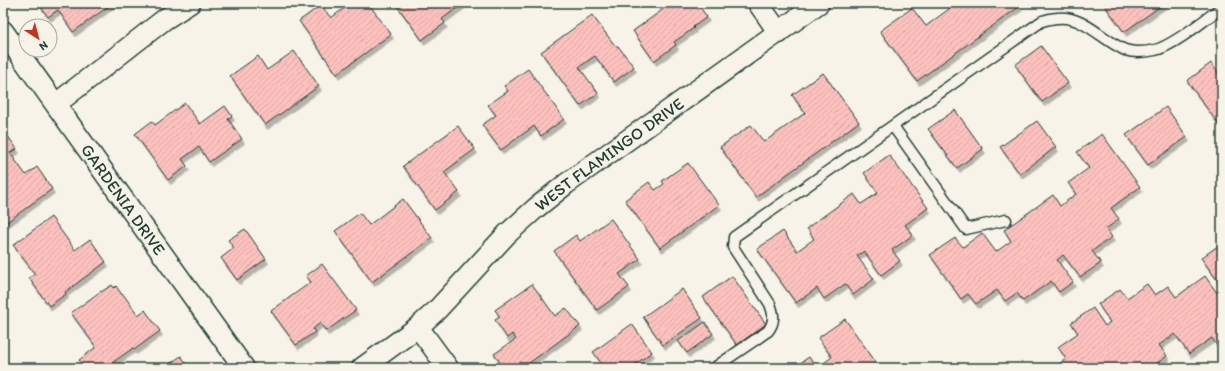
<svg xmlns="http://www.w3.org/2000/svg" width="1225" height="371" font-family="Itim,sans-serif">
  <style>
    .building { fill: url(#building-hatch); stroke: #1f3d34; filter: url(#shadow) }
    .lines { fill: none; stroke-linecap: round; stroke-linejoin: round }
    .lane-casing { stroke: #1f3d34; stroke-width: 13 }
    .street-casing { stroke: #1f3d34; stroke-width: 23 }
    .lane { stroke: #f7f3e8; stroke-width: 10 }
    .street { stroke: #f7f3e8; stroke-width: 20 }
    .labels { text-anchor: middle; stroke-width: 3.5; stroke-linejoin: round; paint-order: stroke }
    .street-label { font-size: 17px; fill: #1f3d34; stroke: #f7f3e8 }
  </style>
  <defs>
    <pattern id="building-hatch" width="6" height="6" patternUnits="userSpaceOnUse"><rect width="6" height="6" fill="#fdc1be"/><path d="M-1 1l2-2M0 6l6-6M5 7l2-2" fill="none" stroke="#d8a7a4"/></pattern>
    <filter id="shadow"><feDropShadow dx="2.5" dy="4.5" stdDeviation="0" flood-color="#0004"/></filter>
  </defs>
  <rect width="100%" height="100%" fill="#f7f3e8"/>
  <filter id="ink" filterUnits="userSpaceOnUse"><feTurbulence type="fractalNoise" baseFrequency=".025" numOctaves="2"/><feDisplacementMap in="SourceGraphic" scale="8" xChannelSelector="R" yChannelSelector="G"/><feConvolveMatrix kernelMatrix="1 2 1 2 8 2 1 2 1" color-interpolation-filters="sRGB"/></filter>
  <g filter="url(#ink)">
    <path class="building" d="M 38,3 L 113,3 L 73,32 L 58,10 L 48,17 Z
      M 351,3 L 368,3 L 391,34 L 337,74 L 299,21 L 321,5 L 331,18 Z
      M 395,3 L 464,3 L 442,19 L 445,23 L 422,40 Z
      M 672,3 L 697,3 L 707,17 L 693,27 L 694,28 L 674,42 L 676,45 L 654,61 L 633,31 Z
      M 957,3 L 1018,3 L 1020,6 L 917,81 L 880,31 L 912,8 L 926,26 Z
      M 1103,3 L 1165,3 L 1124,32 Z
      M 592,15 L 616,47 L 618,46 L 634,67 L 614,82 L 595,56 L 579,67 L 598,93 L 580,106 L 541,52 Z
      M 1041,46 L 1068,83 L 1042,102 L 1015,65 Z
      M 294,51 L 319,86 L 265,125 L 230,76 L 258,56 L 267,70 Z
      M 1211,63 L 1219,74 L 1222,72 L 1222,129 L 1187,81 Z
      M 528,69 L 564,119 L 541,136 L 534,126 L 501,150 L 482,125 L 496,115 L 488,105 L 508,91 L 504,86 Z
      M 823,73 L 859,122 L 756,197 L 720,147 L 751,125 L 764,142 L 805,113 L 792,95 Z
      M 185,103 L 200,124 L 225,106 L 232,116 L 228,119 L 242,139 L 209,162 L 199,147 L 182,159 L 187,166 L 168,180 L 135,134 L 152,121 L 155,125 Z
      M 1166,107 L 1187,137 L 1148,165 L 1126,135 Z
      M 955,110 L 983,149 L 957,168 L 928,129 Z
      M 1037,121 L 1056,147 L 1020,174 L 1000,147 Z
      M 458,126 L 475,149 L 444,172 L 459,192 L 435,210 L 403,166 Z
      M 1102,134 L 1140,187 L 1111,208 L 1119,219 L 1106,229 L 1112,237 L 1092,251 L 1101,263 L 1080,277 L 1063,255 L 1057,260 L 1073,282 L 1059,292 L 1051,281 L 1023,301 L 1017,293 L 1005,301 L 997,290 L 976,304 L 968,294 L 961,299 L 930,255 L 955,238 L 963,247 L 982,233 L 996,252 L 1011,241 L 1004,230 L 1053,195 L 1060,206 L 1076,194 L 1068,183 L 1089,168 L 1077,152 Z
      M 7,135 L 17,149 L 10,153 L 26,175 L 37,167 L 52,189 L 3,225 L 3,138 Z
      M 889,155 L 928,208 L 905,225 L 913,235 L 892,250 L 900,261 L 881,275 L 864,251 L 857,256 L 874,279 L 853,295 L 845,284 L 824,299 L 817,288 L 796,303 L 757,249 L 783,231 L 797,251 L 814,239 L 807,228 L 854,194 L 861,204 L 878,193 L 864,173 Z
      M 688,163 L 719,205 L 660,248 L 625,200 L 649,182 L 655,190 L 664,184 L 662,181 Z
      M 403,199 L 432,238 L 372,282 L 335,231 L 360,213 L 369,225 Z
      M 51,217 L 75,250 L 90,239 L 106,262 L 65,292 L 66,294 L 49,306 L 29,278 L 35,274 L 13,245 Z
      M 611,219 L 640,259 L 619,274 L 629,287 L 597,310 L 554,251 L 576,235 L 580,241 Z
      M 245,229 L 266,259 L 237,280 L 221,258 L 234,248 L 228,240 Z
      M 1222,243 L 1222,285 L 1221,285 L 1201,258 Z
      M 322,264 L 356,310 L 326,331 L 320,323 L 313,329 L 315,332 L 296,345 L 271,311 L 311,282 L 306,276 Z
      M 732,276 L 766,324 L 737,345 L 703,297 Z
      M 1205,276 L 1222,300 L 1222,347 L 1219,349 L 1212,338 L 1189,354 L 1175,334 L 1159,345 L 1167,356 L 1150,368 L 1053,368 L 1066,359 L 1058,347 L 1078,333 L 1071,323 L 1093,308 L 1105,326 L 1110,322 L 1098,304 L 1120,289 L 1127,298 L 1147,284 L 1155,295 L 1168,286 L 1176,297 Z
      M 532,284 L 555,316 L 566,308 L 580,326 L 522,368 L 504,368 L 494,354 L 516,339 L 512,334 L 507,338 L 495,320 L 500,317 L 495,310 Z
      M 112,285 L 114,288 L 116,286 L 122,295 L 123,294 L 138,315 L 145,310 L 160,331 L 134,350 L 133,348 L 105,368 L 85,368 L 79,360 L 96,347 L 71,313 L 101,291 L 101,292 Z
      M 682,289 L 702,318 L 663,345 L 643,317 Z
      M 845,319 L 880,368 L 817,368 L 832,357 L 818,338 Z
      M 705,322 L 713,334 L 687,353 L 678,341 Z
      M 632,324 L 652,352 L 630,368 L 605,368 L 593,352 Z
      M 181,356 L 189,368 L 164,368 Z
      M 809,357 L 816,368 L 793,368 Z"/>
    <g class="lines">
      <g class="lane-casing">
        <path id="lane" d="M 893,126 L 966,229 L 1006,220
          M 714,368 L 768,331 C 775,322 774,314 770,304 L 733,247 L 734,237 L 1042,21 C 1047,20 1052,18 1057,18 C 1083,15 1102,40 1125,50 C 1134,53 1146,52 1155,50 C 1173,46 1206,19 1222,7"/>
      </g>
      <g class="street-casing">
        <g id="street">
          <path d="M 758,3 L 779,33"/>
          <path id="s1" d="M 3,31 L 244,368"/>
          <path d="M 56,104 L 165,19 L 190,3"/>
          <path d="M 418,327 L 448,368"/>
          <path id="s2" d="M 362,368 L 418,327 L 436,311 L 507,234 L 536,208 L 566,184 L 819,3"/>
        </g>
      </g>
      <use href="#lane" class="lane"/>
      <use href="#street" class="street"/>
    </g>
  </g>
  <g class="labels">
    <g class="street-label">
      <text dy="6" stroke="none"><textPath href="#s2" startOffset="328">WEST FLAMINGO DRIVE</textPath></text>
      <text dy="6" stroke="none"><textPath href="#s1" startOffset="207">GARDENIA DRIVE</textPath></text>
    </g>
  </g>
  <rect width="1225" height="371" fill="none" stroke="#f7f3e8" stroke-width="16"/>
  <rect x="8" y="8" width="1209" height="355" fill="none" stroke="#1f3d34" stroke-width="1.5" filter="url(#ink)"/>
  <g transform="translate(38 38) rotate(144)"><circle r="19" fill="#f7f3e8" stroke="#a1aaa0"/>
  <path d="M0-3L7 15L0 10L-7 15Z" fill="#c8321e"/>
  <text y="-6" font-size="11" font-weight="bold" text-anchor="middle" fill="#1f3d34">N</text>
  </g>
</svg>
